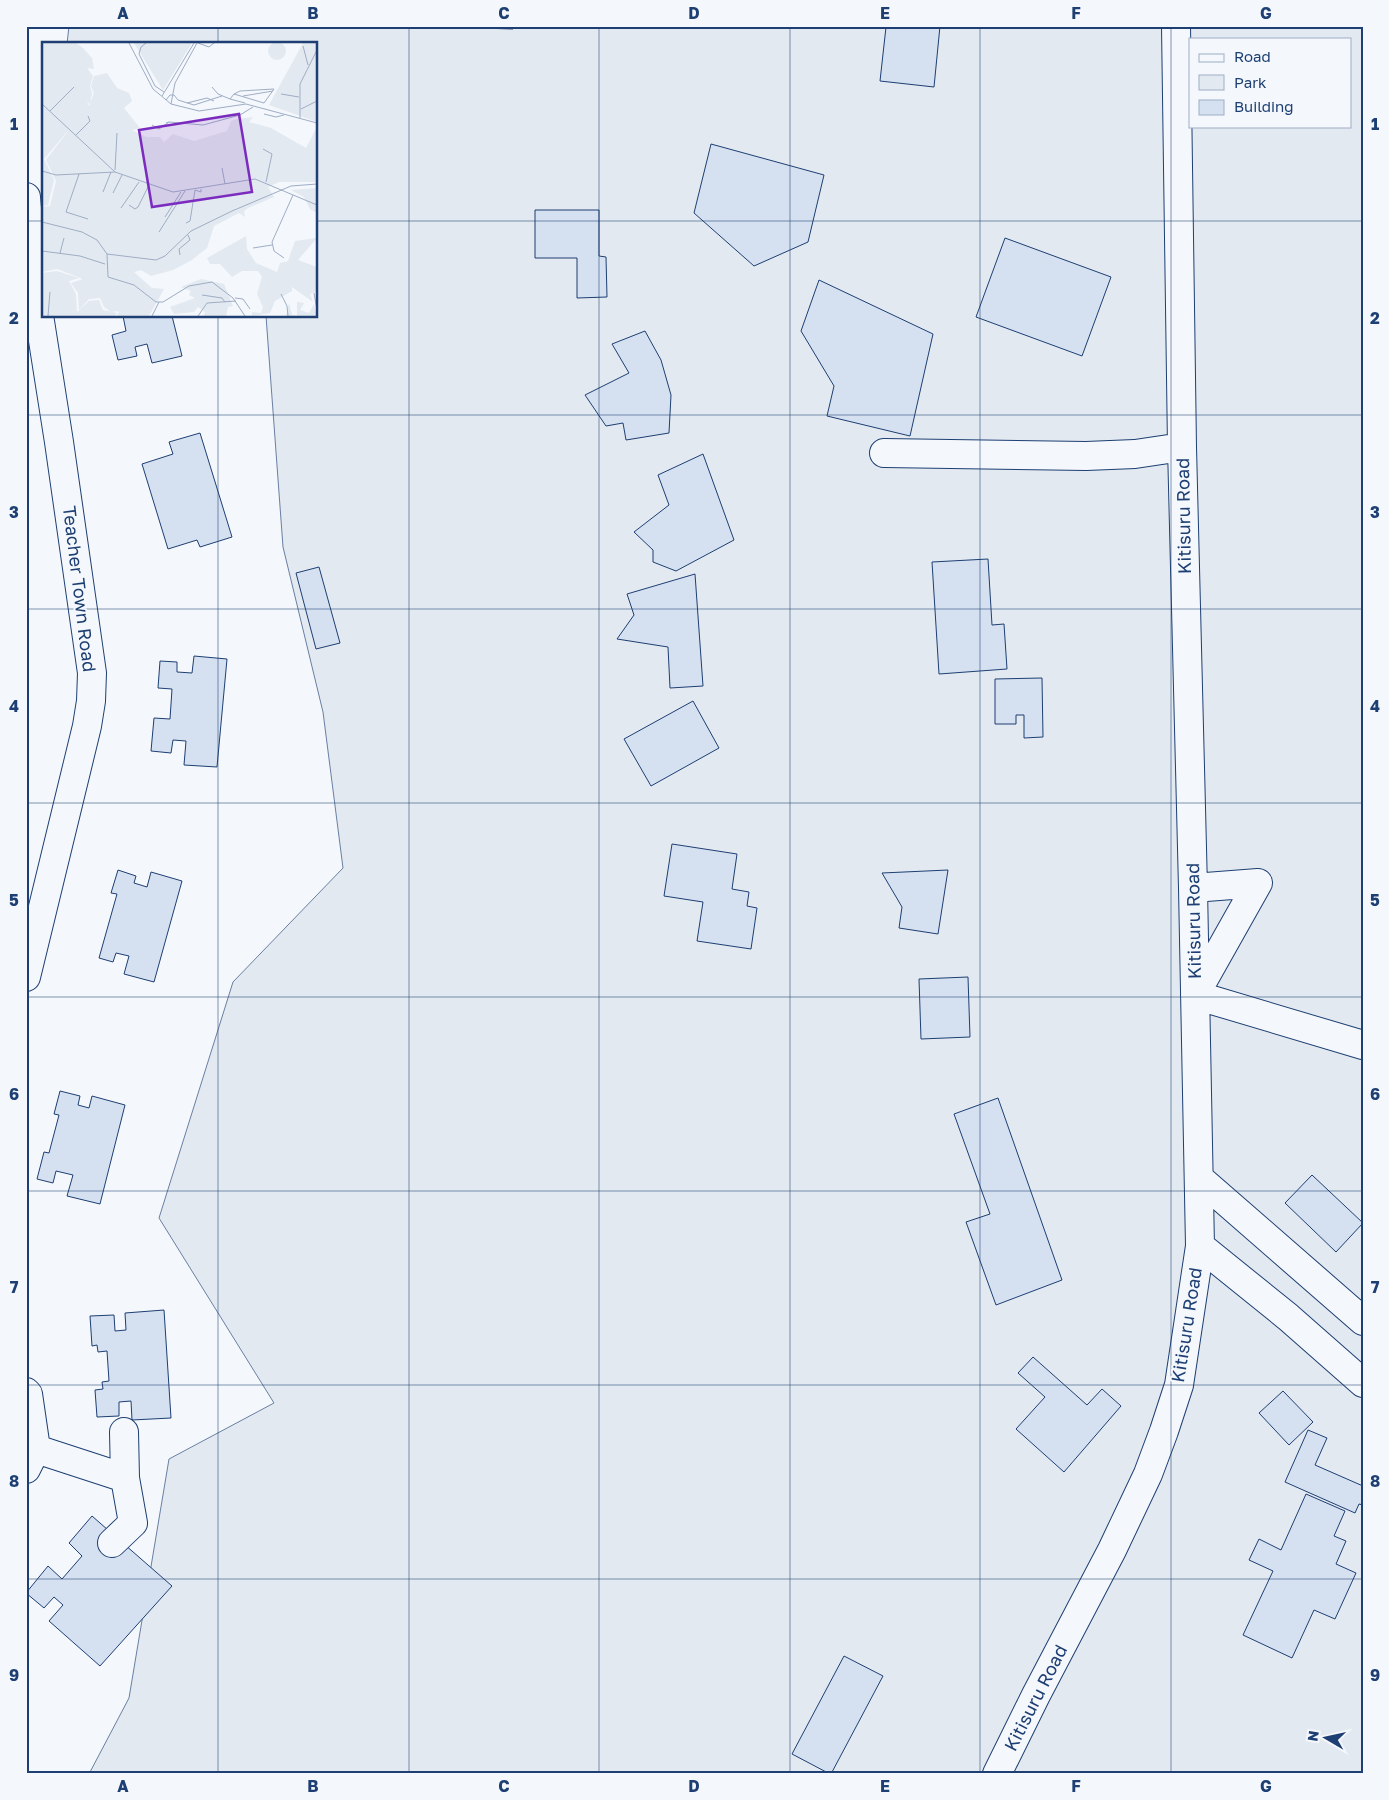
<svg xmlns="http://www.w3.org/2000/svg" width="1389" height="1800" font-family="'Golos Text',sans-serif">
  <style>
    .green { fill: #e3e9f0; stroke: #687fa3; fill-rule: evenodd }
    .building { fill: #d5e0f0; stroke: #1d3f73 }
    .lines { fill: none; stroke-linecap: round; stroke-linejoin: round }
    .minor-casing { stroke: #1d3f73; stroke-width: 30 }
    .minor { stroke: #f4f7fb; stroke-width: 28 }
    .grid { fill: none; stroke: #1d3f73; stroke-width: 1; stroke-opacity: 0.55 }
    .labels { text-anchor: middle; stroke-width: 4; stroke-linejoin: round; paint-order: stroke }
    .street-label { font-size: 18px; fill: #1d3f73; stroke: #f4f7fb }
    .inset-road { fill: none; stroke: #9eadc5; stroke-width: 1 }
    .view { fill: #7b2cbf; fill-opacity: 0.15; stroke: #7b2cbf; stroke-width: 2.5 }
    .inset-edge { fill: none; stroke: #1d3f73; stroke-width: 2.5 }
    .neatline { fill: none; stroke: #1d3f73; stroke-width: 2 }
    .grid-label { font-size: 16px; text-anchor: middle; font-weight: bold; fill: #1d3f73 }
  </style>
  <rect width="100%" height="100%" fill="#f4f7fb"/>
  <path class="green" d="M 69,26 L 1363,26 L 1363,1774 L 89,1774 L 129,1698 L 169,1459 L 274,1403 L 159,1218 L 233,982 L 343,868 L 323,712 L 283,547 L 266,316 L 316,316 L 316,44 L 67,44 ZM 1190,39 L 1350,39 L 1350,126 L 1190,126 Z"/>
  <path class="building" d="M 513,26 L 513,29 L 445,27 L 445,26 Z
    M 883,26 L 940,26 L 934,87 L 880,81 L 886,27 Z
    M 711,144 L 824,175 L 808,242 L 754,266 L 694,213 Z
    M 535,210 L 599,210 L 599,256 L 606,257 L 607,297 L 577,298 L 577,258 L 535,258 Z
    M 1005,238 L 1111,277 L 1082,356 L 976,317 Z
    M 819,280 L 933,334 L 910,436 L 827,416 L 834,386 L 801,331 Z
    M 123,316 L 172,316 L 182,356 L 152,363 L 147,344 L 135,347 L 137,356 L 118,360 L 112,335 L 126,331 Z
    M 645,331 L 661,360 L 671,395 L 669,433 L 626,440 L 623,423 L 606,426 L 585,395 L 629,373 L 612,344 Z
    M 200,433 L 232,537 L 200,547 L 197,540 L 168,549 L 142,464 L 173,454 L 169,442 Z
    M 703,454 L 734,540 L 676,571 L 653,562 L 653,550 L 634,532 L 669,505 L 658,475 Z
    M 988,559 L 992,625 L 1004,624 L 1007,669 L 939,674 L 932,562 Z
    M 319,567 L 340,643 L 316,649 L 296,573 Z
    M 695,574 L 703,686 L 670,688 L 668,647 L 617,639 L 634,615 L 627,594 Z
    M 194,656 L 227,659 L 217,767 L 184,765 L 186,741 L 173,740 L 171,753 L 151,751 L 154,718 L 170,719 L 172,689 L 158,688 L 160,661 L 177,662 L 177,672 L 192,673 Z
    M 1042,678 L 1043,737 L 1024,738 L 1024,715 L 1016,715 L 1016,724 L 995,724 L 995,679 Z
    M 693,701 L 719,748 L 651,786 L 624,739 Z
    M 672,844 L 737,854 L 732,889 L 749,892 L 747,906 L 757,908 L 751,949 L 697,941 L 703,902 L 664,896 Z
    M 118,870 L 136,876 L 134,883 L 147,887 L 151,872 L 182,881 L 154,982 L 124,974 L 129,956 L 116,953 L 113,962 L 99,958 L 117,894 L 111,893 Z
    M 948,870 L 938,934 L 899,928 L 902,907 L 882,873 Z
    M 968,977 L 970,1037 L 921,1039 L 919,979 Z
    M 60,1091 L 80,1096 L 78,1105 L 89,1108 L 92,1096 L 125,1105 L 100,1204 L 67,1196 L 73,1175 L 56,1171 L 53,1183 L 37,1179 L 44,1152 L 49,1153 L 59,1115 L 54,1114 Z
    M 998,1098 L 1062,1280 L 996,1305 L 966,1222 L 990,1214 L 954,1114 Z
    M 1312,1175 L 1363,1223 L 1336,1252 L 1285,1203 Z
    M 164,1310 L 171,1418 L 132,1420 L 131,1401 L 119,1402 L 119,1416 L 97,1417 L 95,1390 L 103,1389 L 102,1382 L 109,1381 L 107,1351 L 98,1352 L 97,1345 L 92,1346 L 90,1316 L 114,1315 L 115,1331 L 126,1330 L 125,1313 Z
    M 1033,1357 L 1087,1405 L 1102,1389 L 1121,1406 L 1064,1472 L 1016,1429 L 1045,1397 L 1018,1373 Z
    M 1283,1391 L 1313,1422 L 1289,1445 L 1259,1413 Z
    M 1308,1430 L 1327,1438 L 1315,1465 L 1363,1486 L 1363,1505 L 1359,1504 L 1355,1513 L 1285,1482 Z
    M 1306,1494 L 1345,1511 L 1334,1536 L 1346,1541 L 1336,1564 L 1356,1573 L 1335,1619 L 1314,1610 L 1292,1658 L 1243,1635 L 1273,1571 L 1249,1560 L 1259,1539 L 1281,1550 Z
    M 92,1516 L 172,1586 L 100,1666 L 49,1621 L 63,1605 L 54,1597 L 44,1608 L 26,1593 L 48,1566 L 62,1579 L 82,1556 L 69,1543 Z
    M 844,1656 L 883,1676 L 831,1774 L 830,1774 L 792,1754 Z"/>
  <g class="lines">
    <g class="minor-casing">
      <path id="minor" d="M 26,197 L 33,277 L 59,442 L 92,673 L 91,701 L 87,726 L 26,977
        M 884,453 L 1086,456 L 1135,454 L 1182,447
        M 1193,888 L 1258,883 L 1195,995 L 1363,1045
        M 1199,1178 L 1363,1321
        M 1200,1246 L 1288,1317 L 1363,1383
        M 26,1392 L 28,1394 L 36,1449 L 26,1469
        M 124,1432 L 125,1478
        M 36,1449 L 125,1478 L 133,1523 L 112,1543
        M 997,1774 L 1036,1695 L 1112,1550 L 1148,1474 L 1164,1431 L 1179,1385 L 1200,1246 L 1193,888 L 1182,447 L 1176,26"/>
    </g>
    <use href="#minor" class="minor"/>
  </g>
  <path class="grid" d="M 218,26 L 218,44M 409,26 L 409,1774M 599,26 L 599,1774M 790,26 L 790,1774M 980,26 L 980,1774M 1171,26 L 1171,1774M 26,221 L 44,221M 316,221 L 1363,221M 218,316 L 218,1774M 26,415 L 1363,415M 26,609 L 1363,609M 26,803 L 1363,803M 26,997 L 1363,997M 26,1191 L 1363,1191M 26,1385 L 1363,1385M 26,1579 L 1363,1579"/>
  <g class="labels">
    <g class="street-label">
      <text transform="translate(1184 516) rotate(-91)" y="6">Kitisuru Road</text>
      <text transform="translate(79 589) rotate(83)" y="6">Teacher Town Road</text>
      <text transform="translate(1194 921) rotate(-91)" y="6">Kitisuru Road</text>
      <text transform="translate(1187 1325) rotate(-81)" y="6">Kitisuru Road</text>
      <text transform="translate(1036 1698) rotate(-63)" y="6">Kitisuru Road</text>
    </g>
  </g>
  <g transform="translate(42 42)">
    <rect width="275" height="275" fill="#f4f7fb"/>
    <path d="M226 9a9 9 0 1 1 18 0a9 9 0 1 1-18 0ZM 0,1 L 34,1 L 41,6 L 50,16 L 52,27 L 45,26 L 51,34 L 48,44 L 50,51 L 48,62 L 45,60 L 47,64 L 52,51 L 49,44 L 52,34 L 65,31 L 75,46 L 87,51 L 90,59 L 82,66 L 98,86 L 90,88 L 104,95 L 118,95 L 122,100 L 131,92 L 152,99 L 185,89 L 189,79 L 195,77 L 211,75 L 207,80 L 229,86 L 264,106 L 275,85 L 275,140 L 237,140 L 226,145 L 232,155 L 206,166 L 202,169 L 203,175 L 197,171 L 172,184 L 165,206 L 150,218 L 131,228 L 109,234 L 99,228 L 92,230 L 110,246 L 122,247 L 107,274 L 75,274 L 77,269 L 69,270 L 62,265 L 58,256 L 47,257 L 37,268 L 36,251 L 29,241 L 41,237 L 15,227 L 0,230 L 0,165 L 8,164 L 14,139 L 4,118 L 29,85 L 2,117 L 12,138 L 6,163 L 0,164 ZM 92,1 L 150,1 L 121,48 ZM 261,1 L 275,1 L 275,80 L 227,63 ZM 275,146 L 275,171 L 268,167 L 262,155 L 249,148 ZM 204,194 L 205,207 L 214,221 L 235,230 L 238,221 L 246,219 L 253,199 L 275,196 L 256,218 L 275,225 L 275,249 L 268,252 L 271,260 L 250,245 L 250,249 L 233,259 L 228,271 L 210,274 L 210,270 L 219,271 L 221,265 L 215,252 L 220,235 L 216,229 L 200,229 L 190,235 L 178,222 L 168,222 L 165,216 ZM 15,229 L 37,236 L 27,239 L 34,252 L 35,270 L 47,259 L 57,258 L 61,268 L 75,271 L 73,274 L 0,274 L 0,231 ZM 159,237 L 182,242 L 191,264 L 186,265 L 184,274 L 162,274 L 163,270 L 156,265 L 152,270 L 132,272 L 128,265 L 153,256 L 147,253 L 149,249 L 139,245 ZM 255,260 L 262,261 L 258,268 L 267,271 L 272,262 L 274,274 L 244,274 L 247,261 L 250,273 L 255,274 Z" fill="#e3e9f0"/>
    <path class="inset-road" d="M 87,1 L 111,47 L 129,62 L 157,69 L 204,62 L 275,81M 104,1 L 99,5 L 97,12 L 113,44 L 122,50M 156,1 L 167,5 L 172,1M 261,4 L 266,23M 170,45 L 176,52 L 188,57 L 192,52 L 198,49 L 232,47 L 222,61 L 192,52M 239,52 L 257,55M 120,54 L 152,1M 201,54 L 231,49M 188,57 L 203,61M 124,58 L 128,53 L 132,53 L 136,58 L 152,63 L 180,54M 145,61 L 165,56 L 172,59M 0,62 L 73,130M 129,62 L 133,41 L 155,1M 259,67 L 275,59M 8,69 L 32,45M 222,72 L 234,75 L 242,73M 258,76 L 258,42 L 275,8M 127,80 L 161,83 L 198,73 L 211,65M 110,83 L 117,87 L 127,80 L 124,81M 34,93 L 48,79 L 46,74M 221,107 L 230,112 L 224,140M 180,126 L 183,142M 73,128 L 75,91M 0,129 L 14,133 L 73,130 L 131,150 L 213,137 L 275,163M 37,132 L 24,170 L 46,177M 61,150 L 69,130M 71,151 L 80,133M 87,163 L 93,167 L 96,165 L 107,143M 79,166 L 97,140M 123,175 L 139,150M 0,180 L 40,190 L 55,198 L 65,212 L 114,218 L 123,214 L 149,189 L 190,169 L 249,144 L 275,142M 144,181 L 148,179 L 153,148 L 159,150 L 159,147M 117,190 L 143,149M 211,206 L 230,203M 0,209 L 38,214 L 63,222M 18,211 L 22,196M 65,212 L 66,235 L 92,243 L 114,260 L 121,260 L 147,244 L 170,240 L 191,256 L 203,274M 138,213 L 137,207 L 148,198 L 146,193M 242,216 L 232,209 L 230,200 L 251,153M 272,251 L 275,268M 239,252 L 245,264 L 246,274M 160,253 L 180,256 L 183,260M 193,256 L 201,257 L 208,267M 6,274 L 8,250M 110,274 L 117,260M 156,274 L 165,261 L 194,259"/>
    <path class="view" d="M 197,72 L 210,150 L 110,165 L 97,88 Z"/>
    <rect width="275" height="275" class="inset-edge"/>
  </g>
  <rect width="1389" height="1800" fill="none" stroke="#f4f7fb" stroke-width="55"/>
  <rect x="1189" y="38" width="162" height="90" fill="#f4f7fb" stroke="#9eadc5"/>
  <rect x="1199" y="54" width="25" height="8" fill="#f4f7fb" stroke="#9eadc5"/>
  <text x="1234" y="62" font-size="15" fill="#1d3f73">Road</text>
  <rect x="1199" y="75" width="25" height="15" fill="#e3e9f0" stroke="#9eadc5"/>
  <text x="1234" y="88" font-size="15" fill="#1d3f73">Park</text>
  <rect x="1199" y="100" width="25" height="15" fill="#d5e0f0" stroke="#9eadc5"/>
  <text x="1234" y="112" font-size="15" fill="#1d3f73">Building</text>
  <g transform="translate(1326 1738) rotate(279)" stroke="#f4f7fb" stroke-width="4" paint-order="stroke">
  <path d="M0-4L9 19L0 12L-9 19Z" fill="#1d3f73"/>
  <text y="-8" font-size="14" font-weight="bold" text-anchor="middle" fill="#1d3f73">N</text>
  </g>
  <rect x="28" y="28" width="1334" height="1744" class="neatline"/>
  <g class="grid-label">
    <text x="123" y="19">A</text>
    <text x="313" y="19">B</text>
    <text x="504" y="19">C</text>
    <text x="694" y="19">D</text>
    <text x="885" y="19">E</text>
    <text x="1076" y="19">F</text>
    <text x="1266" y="19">G</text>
    <text x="14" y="130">1</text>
    <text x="1375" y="130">1</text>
    <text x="14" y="324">2</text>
    <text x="1375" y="324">2</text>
    <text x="14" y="518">3</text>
    <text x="1375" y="518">3</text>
    <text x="14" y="712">4</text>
    <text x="1375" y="712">4</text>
    <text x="14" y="906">5</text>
    <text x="1375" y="906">5</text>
    <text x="14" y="1100">6</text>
    <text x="1375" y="1100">6</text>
    <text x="14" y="1293">7</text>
    <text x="1375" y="1293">7</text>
    <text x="14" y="1487">8</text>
    <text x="1375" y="1487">8</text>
    <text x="14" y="1681">9</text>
    <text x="1375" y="1681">9</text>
    <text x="123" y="1792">A</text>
    <text x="313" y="1792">B</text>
    <text x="504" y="1792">C</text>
    <text x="694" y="1792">D</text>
    <text x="885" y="1792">E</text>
    <text x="1076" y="1792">F</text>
    <text x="1266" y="1792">G</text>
  </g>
</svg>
